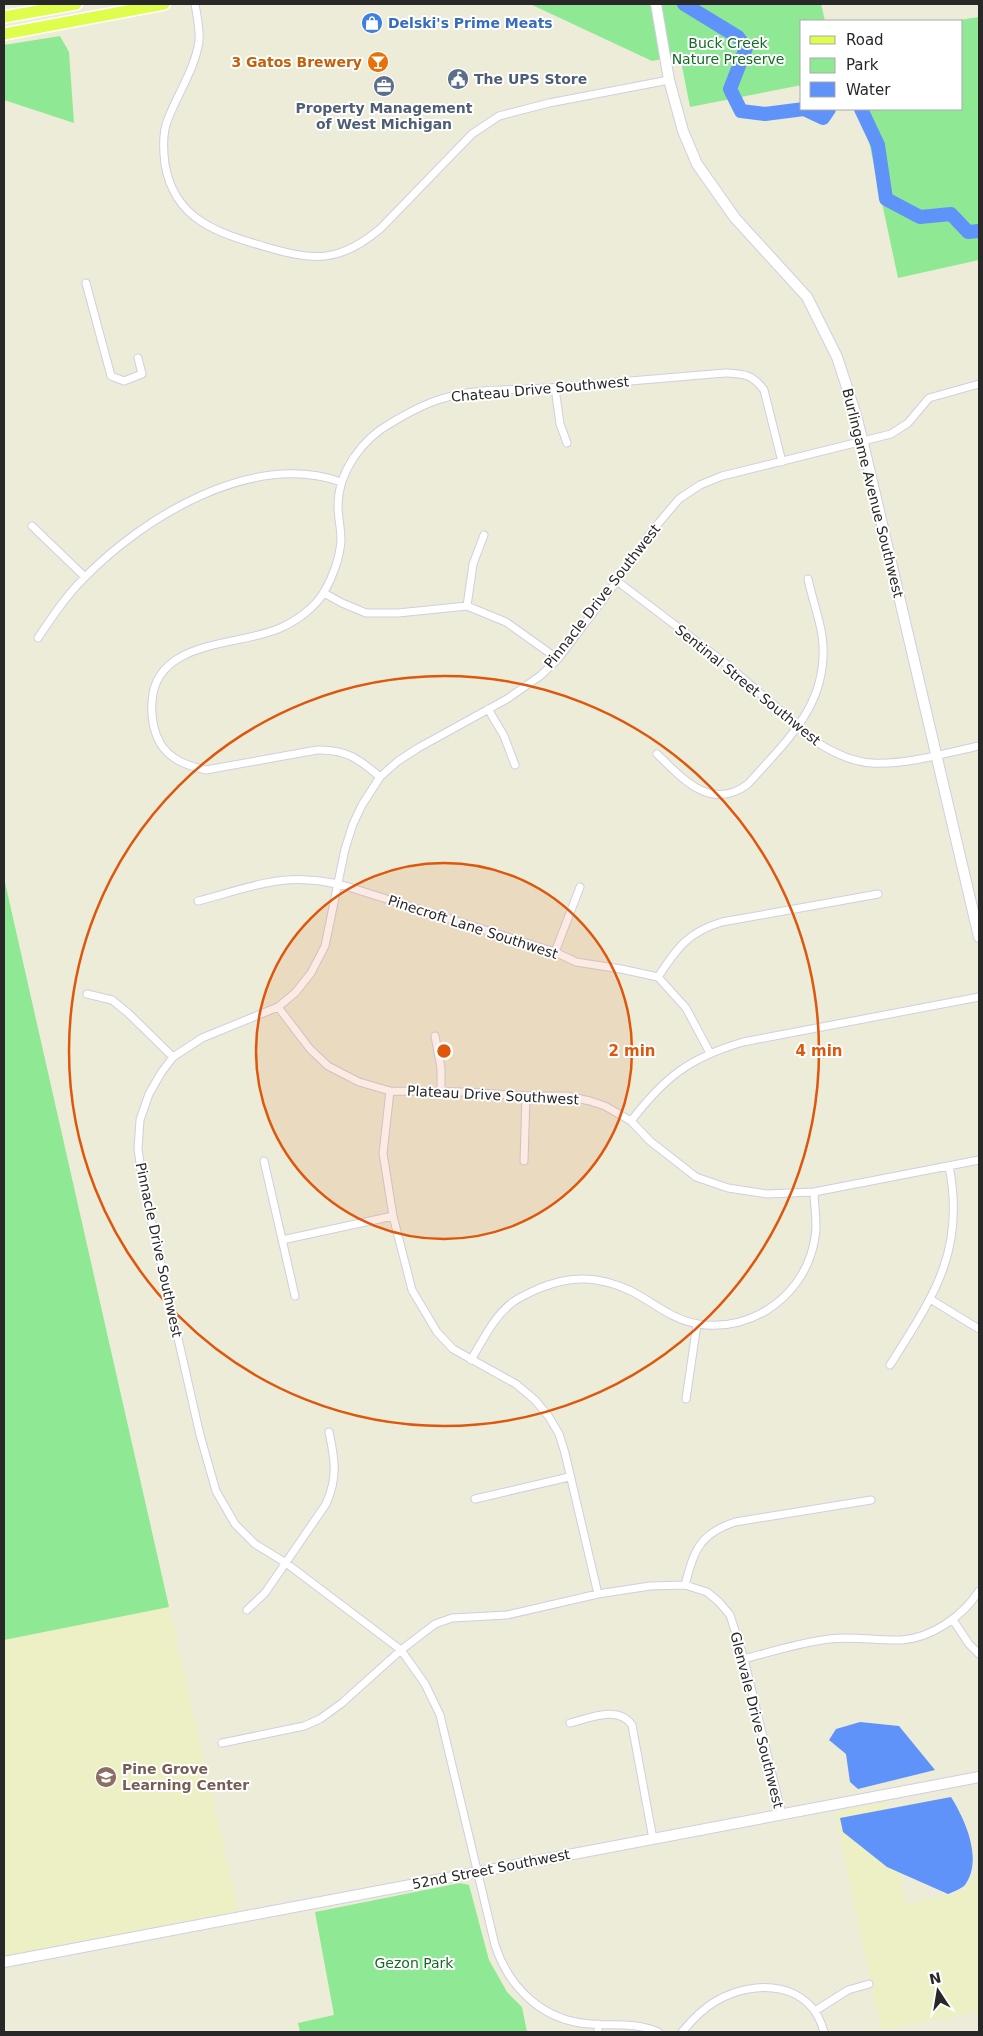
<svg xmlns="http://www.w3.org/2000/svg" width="983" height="2036" font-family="'DejaVu Sans',sans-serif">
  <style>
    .education { fill: #edf0c5 }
    .green { fill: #8fe994 }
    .water { fill: #6093f9 }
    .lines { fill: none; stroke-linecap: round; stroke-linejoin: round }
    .river { stroke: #6093f9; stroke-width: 14 }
    .street-casing { stroke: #d2cde3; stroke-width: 9 }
    .secondary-casing { stroke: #d2cde3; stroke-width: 12 }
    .primary-casing { stroke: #fff; stroke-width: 14 }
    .street { stroke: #fff; stroke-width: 7 }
    .secondary { stroke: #fff; stroke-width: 10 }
    .primary { stroke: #dffd4c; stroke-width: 11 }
    .ring { fill: none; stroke: #de570d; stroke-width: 2.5 }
    .labels { text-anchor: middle; stroke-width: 4; stroke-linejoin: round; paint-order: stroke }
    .shop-label { font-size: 14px; font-weight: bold; fill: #366cbe; stroke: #fff; text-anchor: start }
    .park-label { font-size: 14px; fill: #136b24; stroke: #fff }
    .food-label { font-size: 14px; font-weight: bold; fill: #c56008; stroke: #fff; text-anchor: end }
    .service-label { font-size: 14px; font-weight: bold; fill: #4e5e75; stroke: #fff; text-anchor: start }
    .street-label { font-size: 14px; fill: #282828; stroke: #fff }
    .education-label { font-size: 14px; font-weight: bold; fill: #785e54; stroke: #fff; text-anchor: start }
    .centre { fill: #de570d; stroke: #fff; stroke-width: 2.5 }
    .ring-label { font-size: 15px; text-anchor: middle; font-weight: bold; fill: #de570d; stroke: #fff; stroke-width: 4; stroke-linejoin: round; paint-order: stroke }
  </style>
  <rect width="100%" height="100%" fill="#ececd8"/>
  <path class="education" d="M 169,1607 L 239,1913 L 4,1957 L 4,1640 Z
    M 884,1802 L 906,1904 L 959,1893 L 979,1872 L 979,2012 L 881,2030 L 835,1812 Z"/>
  <path class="green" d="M 530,4 L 821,4 L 825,21 L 802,21 L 802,85 L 690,107 L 680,56 L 652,61 Z
    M 979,17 L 979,260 L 898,278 L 862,109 L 962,109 L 962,21 L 953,21 Z
    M 60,36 L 69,52 L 74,123 L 4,100 L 4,45 Z
    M 4,878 L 169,1607 L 4,1640 Z
    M 460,1883 L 469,1885 L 489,1960 L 507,1992 L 522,2007 L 527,2032 L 300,2032 L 298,2023 L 334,2015 L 315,1912 Z"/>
  <path class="water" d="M 860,1722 L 899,1726 L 935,1770 L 858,1789 L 850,1782 L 846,1754 L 829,1740 L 836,1729 Z
    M 951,1797 C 966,1821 983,1860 965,1885 C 961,1889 953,1892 948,1894 L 887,1867 L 843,1832 L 840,1818 Z"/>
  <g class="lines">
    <path class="river" d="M 684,4 L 738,37 L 746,48 L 730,89 L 741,111 L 765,114 L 804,109 L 823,118 L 829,109
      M 861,109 L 878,145 L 886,199 L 920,217 L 951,214 L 968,232 L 979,231"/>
    <g class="street-casing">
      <path id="street" d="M 195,4 C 197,16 200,29 199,41 C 195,69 178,93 168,119 C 162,133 163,149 165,164 C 174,220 218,233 266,247 C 315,261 340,263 381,228 L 472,134 L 499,116 L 549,103 L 669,80
        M 86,283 L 111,376 L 124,381 L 142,374 L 138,358
        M 555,388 L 560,424 L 567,443
        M 32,526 L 85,577
        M 617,581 L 725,663 L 818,743 C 834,753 853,762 872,763 C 906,765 946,753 979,746
        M 324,593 L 342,603 L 366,613 L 398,613 L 467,606 L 506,622 L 558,659
        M 467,606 L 473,564 L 484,535
        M 38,638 C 52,617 66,596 84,578 C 145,516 252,451 341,482
        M 488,709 L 504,736 L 515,765
        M 657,754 C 683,779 711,812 748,784 C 788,739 831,702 822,635 C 819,617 812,598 808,579
        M 380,777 C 359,759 346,749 317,750 L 206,770 C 188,766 170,760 160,743 C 153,730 151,716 152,702 C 155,640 237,646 278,629 C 295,622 315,608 324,592 C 333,577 340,557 341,540 C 341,528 338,517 338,506 C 338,472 362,439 391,423 C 406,414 424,404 441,399 C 478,387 521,391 559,387 C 614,382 670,378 725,373 C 744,374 752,374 764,390 L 782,462
        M 198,901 C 234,892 271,877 308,880 C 319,880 329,883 339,884 L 555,952 L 576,962 L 621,969 L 658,977 L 686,1008 L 710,1053
        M 555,952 L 580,887
        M 658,977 C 677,948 688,932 722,922 L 878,894
        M 87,994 L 112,1000 L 128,1013 L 173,1057
        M 278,1007 L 310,1049 L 328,1066 L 359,1082 L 390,1091 L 465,1092 L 526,1096 L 567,1096 L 590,1101 L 605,1106 L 631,1121 L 650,1141 L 696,1177 L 728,1188 L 767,1194 L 814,1192 L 979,1160
        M 435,1036 L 441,1068 L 441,1091
        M 390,1091 L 383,1153 L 393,1216 L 412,1290 L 437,1332 L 453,1349 L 516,1384 L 535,1400 L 549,1417 L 559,1434 L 565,1453 L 598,1594
        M 631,1121 C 665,1077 689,1058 743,1042 L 979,997
        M 264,1161 L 295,1296
        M 524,1161 L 526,1096
        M 282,1240 L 393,1216
        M 930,1299 L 979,1329
        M 471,1360 C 483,1340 494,1316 513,1302 C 521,1296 531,1292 540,1288 C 572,1275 599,1276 631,1291 C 653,1302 672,1320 698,1324 C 754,1333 807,1293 815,1237 C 818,1223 814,1206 814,1192
        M 890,1365 C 933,1297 966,1251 949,1166
        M 686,1399 L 697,1324
        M 475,1499 L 569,1477
        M 685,1585 C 694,1551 699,1534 735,1522 L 871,1500
        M 247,1610 L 265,1593 L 326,1504 C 338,1477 335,1460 329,1432
        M 953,1620 L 969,1644 L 979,1654
        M 744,1659 C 770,1652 796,1644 822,1640 C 848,1635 875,1641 901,1640 C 932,1638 963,1616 979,1591
        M 570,1723 C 590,1718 618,1705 632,1725 L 653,1839
        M 222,1743 L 304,1726 L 320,1719 L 342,1703 L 401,1650 L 435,1624 L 452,1618 L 507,1615 L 598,1594 L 650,1586 L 685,1585 L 707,1592 L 719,1602 L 730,1615 L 744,1659 L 782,1815
        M 815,2011 L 848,1990 L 869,1984
        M 598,2024 L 598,2032
        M 658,2032 C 635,2022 614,2026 590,2024 C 543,2021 509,1988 495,1945 L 440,1715 L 425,1684 L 401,1650 L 286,1563 L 255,1544 L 235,1524 L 216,1491 L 200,1435 L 143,1184 L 138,1149 L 140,1120 L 149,1094 L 161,1073 L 173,1057 L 202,1038 L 278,1007 L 295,993 L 311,973 L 325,946 L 345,849 L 353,824 L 362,805 L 380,777 L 398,761 L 418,748 L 507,699 L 540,676 L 558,659 L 617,581 L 651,532 L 679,499 L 700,485 L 722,476 L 891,434 L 908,423 L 929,398 L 979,384
        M 682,2032 C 692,2020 702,2009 716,2001 C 756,1978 811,1982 824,2032"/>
    </g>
    <g class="secondary-casing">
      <path id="secondary" d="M 656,4 L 669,80 L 683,131 L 697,164 L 735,218 L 807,297 L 837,357 L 856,415 L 863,443 L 979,937
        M 4,1962 L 979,1777"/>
    </g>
    <g class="primary-casing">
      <path id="primary" d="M 4,17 L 76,4
        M 4,34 L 164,4"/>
    </g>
    <use href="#street" class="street"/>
    <use href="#secondary" class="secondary"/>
    <use href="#primary" class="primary"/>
  </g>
  <circle cx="444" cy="1051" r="188" fill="#de570d" fill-opacity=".12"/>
  <g class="ring">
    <circle cx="444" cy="1051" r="188"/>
    <circle cx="444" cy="1051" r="375"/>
  </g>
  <defs>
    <g id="shop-disc" transform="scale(1.125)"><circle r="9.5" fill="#3f7fe0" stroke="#fff"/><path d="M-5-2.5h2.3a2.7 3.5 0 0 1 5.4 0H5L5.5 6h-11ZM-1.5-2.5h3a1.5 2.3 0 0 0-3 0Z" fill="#fff"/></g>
    <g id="bar-disc" transform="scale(1.125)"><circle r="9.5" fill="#e8710a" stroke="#fff"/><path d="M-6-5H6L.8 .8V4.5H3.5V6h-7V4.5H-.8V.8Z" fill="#fff"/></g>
    <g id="civic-disc" transform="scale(1.125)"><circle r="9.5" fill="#5c6f8a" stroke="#fff"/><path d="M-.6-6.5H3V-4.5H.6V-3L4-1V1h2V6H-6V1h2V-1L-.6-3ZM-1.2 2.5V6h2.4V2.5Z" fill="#fff"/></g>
    <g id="office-disc" transform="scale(1.125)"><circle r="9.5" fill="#5c6f8a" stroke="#fff"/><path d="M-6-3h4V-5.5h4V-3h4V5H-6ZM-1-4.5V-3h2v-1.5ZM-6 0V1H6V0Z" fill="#fff"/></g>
    <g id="school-disc" transform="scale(1.125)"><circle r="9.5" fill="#8d6e63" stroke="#fff"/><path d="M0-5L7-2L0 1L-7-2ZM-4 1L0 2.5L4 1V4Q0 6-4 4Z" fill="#fff"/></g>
  </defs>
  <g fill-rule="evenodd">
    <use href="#shop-disc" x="372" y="23"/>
    <use href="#bar-disc" x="378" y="62"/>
    <use href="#civic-disc" x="458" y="79"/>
    <use href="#office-disc" x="384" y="86"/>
    <use href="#school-disc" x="106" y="1777"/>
  </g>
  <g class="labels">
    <g class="shop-label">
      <text x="388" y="28">Delski's Prime Meats</text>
    </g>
    <g class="park-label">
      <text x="728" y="48">Buck Creek<tspan x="728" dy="16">Nature Preserve</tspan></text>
      <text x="414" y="1968">Gezon Park</text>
    </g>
    <g class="food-label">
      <text x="362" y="67">3 Gatos Brewery</text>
    </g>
    <g class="service-label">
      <text x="474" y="84">The UPS Store</text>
      <text x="384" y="113" text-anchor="middle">Property Management<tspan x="384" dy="16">of West Michigan</tspan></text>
    </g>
    <g class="street-label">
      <text transform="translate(540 389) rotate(-5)" y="5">Chateau Drive Southwest</text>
      <text transform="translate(873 493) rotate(76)" y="5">Burlingame Avenue Southwest</text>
      <text transform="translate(602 596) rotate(-52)" y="5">Pinnacle Drive Southwest</text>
      <text transform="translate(748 685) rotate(39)" y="5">Sentinal Street Southwest</text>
      <text transform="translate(473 927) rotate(18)" y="5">Pinecroft Lane Southwest</text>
      <text transform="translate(493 1095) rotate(3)" y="5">Plateau Drive Southwest</text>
      <text transform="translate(159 1250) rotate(78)" y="5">Pinnacle Drive Southwest</text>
      <text transform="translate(757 1720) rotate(76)" y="5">Glenvale Drive Southwest</text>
      <text transform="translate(491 1869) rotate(-11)" y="5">52nd Street Southwest</text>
    </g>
    <g class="education-label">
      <text x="122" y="1774">Pine Grove<tspan x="122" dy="16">Learning Center</tspan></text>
    </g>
  </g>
  <circle cx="444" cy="1051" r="8" class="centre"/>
  <g class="ring-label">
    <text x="632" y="1056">2 min</text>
    <text x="819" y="1056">4 min</text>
  </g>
  <rect width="983" height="2036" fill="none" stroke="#282828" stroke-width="10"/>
  <rect x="800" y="20" width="162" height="90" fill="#ffffff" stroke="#a9a9a9"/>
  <rect x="810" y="36" width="25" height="8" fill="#dffd4c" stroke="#a9a9a9"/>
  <text x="846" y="45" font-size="15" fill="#282828">Road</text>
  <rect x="810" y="58" width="25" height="15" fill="#8fe994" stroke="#a9a9a9"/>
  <text x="846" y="70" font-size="15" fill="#282828">Park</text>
  <rect x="810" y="82" width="25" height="15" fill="#6093f9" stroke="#a9a9a9"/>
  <text x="846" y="95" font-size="15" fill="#282828">Water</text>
  <g transform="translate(938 1991) rotate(348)" stroke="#ffffff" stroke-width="4" paint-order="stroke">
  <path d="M0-4L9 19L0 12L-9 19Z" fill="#282828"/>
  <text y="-8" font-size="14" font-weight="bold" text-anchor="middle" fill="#282828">N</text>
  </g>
</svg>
